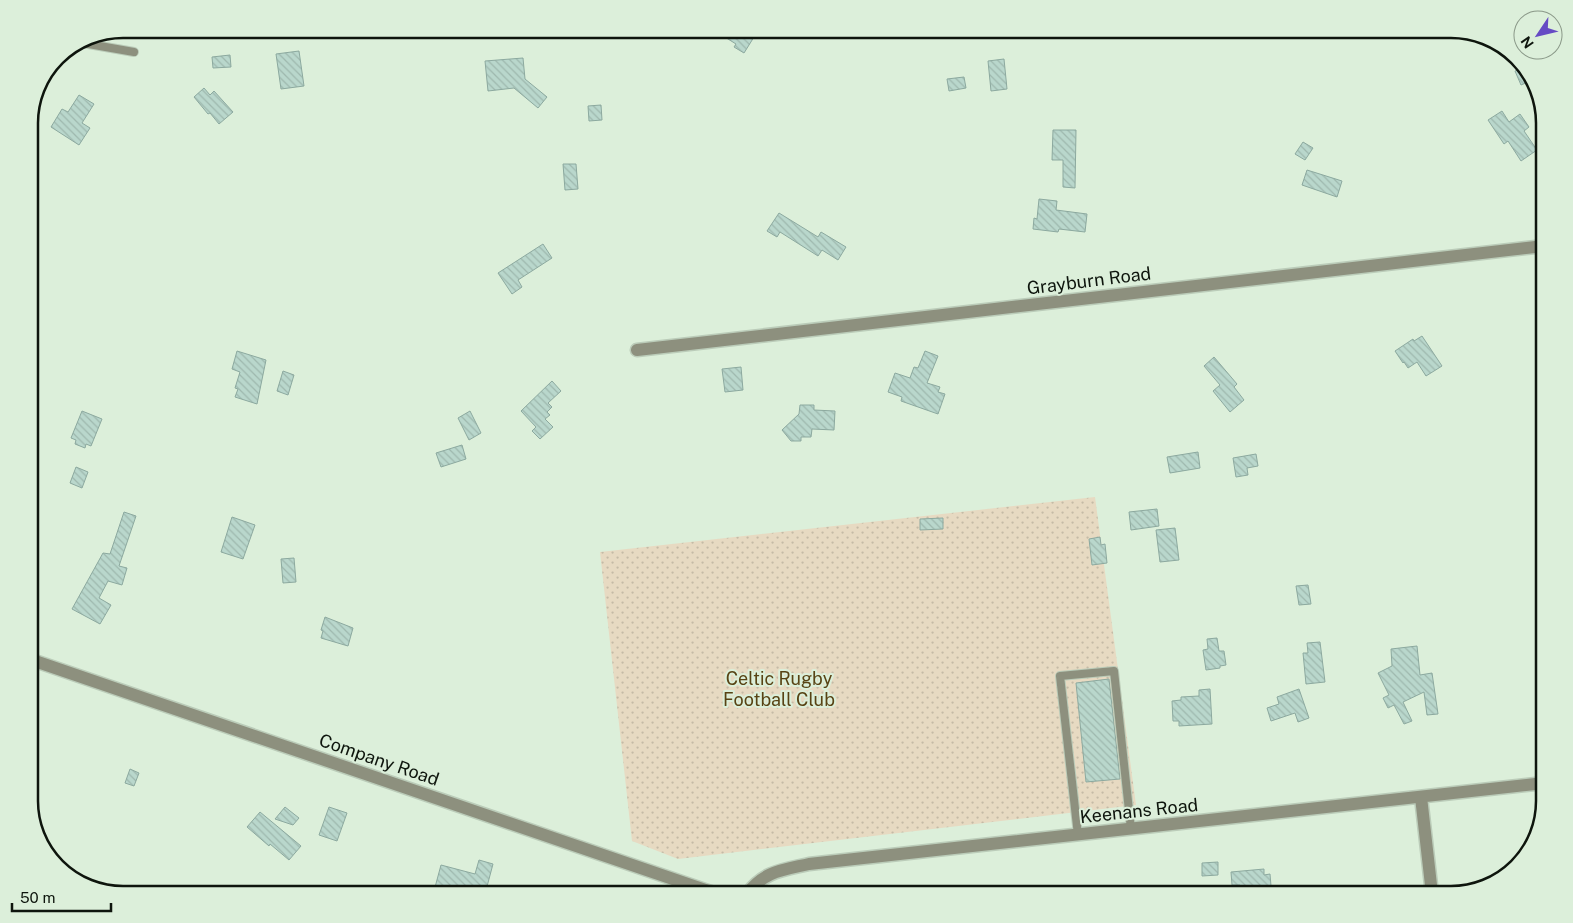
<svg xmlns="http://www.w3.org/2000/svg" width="1573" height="923" font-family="'Public Sans',sans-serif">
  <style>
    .park { fill: url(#park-dots) }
    .building { fill: url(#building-back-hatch); stroke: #8ca99f }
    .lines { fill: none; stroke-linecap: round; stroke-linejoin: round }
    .service-casing { stroke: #bbccb9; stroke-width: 10 }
    .minor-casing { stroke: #bbccb9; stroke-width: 15 }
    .service { stroke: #8d907e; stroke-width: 8 }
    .minor { stroke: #8d907e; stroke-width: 12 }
    .labels { text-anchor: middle; stroke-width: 4; stroke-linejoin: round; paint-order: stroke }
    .street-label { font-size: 18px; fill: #0e150d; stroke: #dcefda }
    .park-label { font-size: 18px; fill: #584314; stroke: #dcefda }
    .rim { fill: none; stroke: #0e150d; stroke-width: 2.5 }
  </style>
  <defs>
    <pattern id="park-dots" width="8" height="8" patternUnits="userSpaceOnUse" patternTransform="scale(1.25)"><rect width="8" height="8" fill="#e7dac2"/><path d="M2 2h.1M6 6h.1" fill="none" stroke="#c5baa6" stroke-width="1.8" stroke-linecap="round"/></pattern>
    <pattern id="building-back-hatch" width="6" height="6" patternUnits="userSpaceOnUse" patternTransform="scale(1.25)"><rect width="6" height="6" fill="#b9d7cc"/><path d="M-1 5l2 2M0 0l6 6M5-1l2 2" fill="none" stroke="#9eb8ae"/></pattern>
  </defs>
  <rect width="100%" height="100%" fill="#dcefda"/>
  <path class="park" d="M 1095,497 L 1136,805 L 678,859 L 632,841 L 600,552 Z"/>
  <path class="building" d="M 712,29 L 759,29 L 744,53 L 734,47 L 736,44 Z
    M 299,51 L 304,86 L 281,89 L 276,54 Z
    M 230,55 L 231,67 L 213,68 L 212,57 Z
    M 523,58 L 525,79 L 547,97 L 538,108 L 514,88 L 488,91 L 485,61 Z
    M 1004,59 L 1007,89 L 991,91 L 988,61 Z
    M 1524,67 L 1532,75 L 1533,80 L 1521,85 L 1515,71 Z
    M 964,77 L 966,88 L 949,91 L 947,79 Z
    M 204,88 L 210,95 L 214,91 L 233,112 L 219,124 L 210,113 L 208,114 L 194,97 Z
    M 79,95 L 94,104 L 82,123 L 90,128 L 79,145 L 51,127 L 62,109 L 68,112 Z
    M 601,105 L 602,120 L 589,121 L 588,106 Z
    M 1502,111 L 1509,122 L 1520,114 L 1529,127 L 1524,131 L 1537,150 L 1521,161 L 1508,141 L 1504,144 L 1488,120 Z
    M 1053,130 L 1076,130 L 1075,188 L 1063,187 L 1063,160 L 1052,160 Z
    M 1303,142 L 1313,148 L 1305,160 L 1295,154 Z
    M 563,164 L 576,164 L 578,189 L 565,190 Z
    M 1307,170 L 1342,181 L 1337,197 L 1302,185 Z
    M 1039,199 L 1057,201 L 1056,210 L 1087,214 L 1085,232 L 1059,229 L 1058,232 L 1033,229 L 1034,218 L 1037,219 Z
    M 779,213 L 818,237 L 821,232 L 846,247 L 838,260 L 822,250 L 818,256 L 780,232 L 777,237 L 767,231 Z
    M 543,244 L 552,258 L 518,280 L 522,287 L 512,294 L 498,273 Z
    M 1422,336 L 1442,366 L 1426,376 L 1417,362 L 1408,368 L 1404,362 L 1403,363 L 1395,351 L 1413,339 L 1414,341 Z
    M 237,351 L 266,360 L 257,404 L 235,397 L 238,389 L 235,388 L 240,372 L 232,369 Z
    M 925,351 L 938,356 L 927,383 L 940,387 L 938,392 L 945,394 L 938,414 L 901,401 L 902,397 L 888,392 L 895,373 L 910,378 L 914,367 L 918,368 Z
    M 1214,357 L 1237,384 L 1234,387 L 1244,400 L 1230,412 L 1213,391 L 1220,385 L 1204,366 Z
    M 741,367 L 743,390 L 725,392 L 722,369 Z
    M 283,371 L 294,375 L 288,395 L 277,391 Z
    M 552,381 L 561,391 L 548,403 L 552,407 L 547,412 L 550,415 L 545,419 L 553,427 L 540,439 L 532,431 L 536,427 L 521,411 Z
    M 800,405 L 814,405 L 814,410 L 835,411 L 834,430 L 812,429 L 811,437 L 801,437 L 801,441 L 791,441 L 782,430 L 799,414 Z
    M 82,411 L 102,419 L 91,446 L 86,444 L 85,448 L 75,444 L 76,440 L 71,438 Z
    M 470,411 L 481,433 L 469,440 L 458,418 Z
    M 462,445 L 466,459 L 441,467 L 436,453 Z
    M 1198,452 L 1200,468 L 1170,473 L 1167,457 Z
    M 1256,454 L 1258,466 L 1247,468 L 1248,475 L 1236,477 L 1233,458 Z
    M 76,467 L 88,472 L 82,488 L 70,483 Z
    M 1157,509 L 1159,526 L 1131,530 L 1129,512 Z
    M 124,512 L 136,516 L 119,566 L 127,568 L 122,585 L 108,581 L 99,598 L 111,605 L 100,624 L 72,609 L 103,553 L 110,554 Z
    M 232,517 L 255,525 L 243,559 L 221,552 Z
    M 943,518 L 943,529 L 920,530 L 920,519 Z
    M 1175,528 L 1179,560 L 1160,562 L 1156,530 Z
    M 1100,537 L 1101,545 L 1105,544 L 1107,563 L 1092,565 L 1089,539 Z
    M 294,558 L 296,582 L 283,583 L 281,559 Z
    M 1308,585 L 1311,604 L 1299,605 L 1296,586 Z
    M 325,617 L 353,628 L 348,646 L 321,638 L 323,631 L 321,630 Z
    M 1217,638 L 1219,651 L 1224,651 L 1226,665 L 1220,666 L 1220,668 L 1206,670 L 1203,650 L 1208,649 L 1207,639 Z
    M 1320,642 L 1325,682 L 1306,684 L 1303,653 L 1308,653 L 1307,643 Z
    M 1417,646 L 1420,675 L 1432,673 L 1438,714 L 1427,715 L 1424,692 L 1403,702 L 1412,721 L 1404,724 L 1394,705 L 1388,708 L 1383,698 L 1389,695 L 1378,673 L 1392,666 L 1391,649 Z
    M 1109,679 L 1120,779 L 1086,782 L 1076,683 Z
    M 1210,689 L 1212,724 L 1179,726 L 1179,721 L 1173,721 L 1172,701 L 1181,700 L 1181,697 L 1199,696 L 1199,690 Z
    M 1299,689 L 1309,718 L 1298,722 L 1295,713 L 1271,721 L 1267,708 L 1279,704 L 1277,697 Z
    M 130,769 L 139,773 L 134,786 L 125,783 Z
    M 285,807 L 299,818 L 293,825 L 275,819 Z
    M 329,807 L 347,813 L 337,841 L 319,835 Z
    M 260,812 L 301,846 L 289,860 L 270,844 L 269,846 L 247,827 Z
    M 479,860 L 493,864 L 485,894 L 467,894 L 457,891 L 456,894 L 444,891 L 444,893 L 434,891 L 441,865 L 475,874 Z
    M 1218,862 L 1218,875 L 1202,876 L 1202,863 Z
    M 1264,869 L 1264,875 L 1270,874 L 1271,886 L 1269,886 L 1269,893 L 1241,894 L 1240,885 L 1232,885 L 1231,872 Z"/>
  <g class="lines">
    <g class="service-casing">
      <path id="service" d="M 77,42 L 134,52
        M 1078,835 L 1060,676 L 1114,671 L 1131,829"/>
    </g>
    <g class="minor-casing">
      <path id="minor" d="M 637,350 L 1544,246
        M 29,659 L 717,894
        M 1421,797 L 1432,894
        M 747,894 C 764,871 783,870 809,864 L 1544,783"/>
    </g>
    <use href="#service" class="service"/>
    <use href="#minor" class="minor"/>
  </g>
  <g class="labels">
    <g class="street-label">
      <text transform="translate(1089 281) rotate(-7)" y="6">Grayburn Road</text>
      <text transform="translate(379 760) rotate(19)" y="6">Company Road</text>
      <text transform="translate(1139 811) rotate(-6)" y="6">Keenans Road</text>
    </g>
    <g class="park-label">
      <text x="779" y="685">Celtic Rugby<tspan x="779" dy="21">Football Club</tspan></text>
    </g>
  </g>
  <path d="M0 0H1573V923H0ZM123 38H1451A85 85 0 0 1 1536 123V801A85 85 0 0 1 1451 886H123A85 85 0 0 1 38 801V123A85 85 0 0 1 123 38Z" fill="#dcefda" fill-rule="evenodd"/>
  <path class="rim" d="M123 38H1451A85 85 0 0 1 1536 123V801A85 85 0 0 1 1451 886H123A85 85 0 0 1 38 801V123A85 85 0 0 1 123 38Z"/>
  <g transform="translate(1538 35) rotate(235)"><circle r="24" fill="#dcefda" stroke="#8a9888"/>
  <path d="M0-4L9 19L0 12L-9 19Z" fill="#664bc4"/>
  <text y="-8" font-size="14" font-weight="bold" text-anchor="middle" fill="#0e150d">N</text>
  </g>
  <path d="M12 903v8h99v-8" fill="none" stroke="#0e150d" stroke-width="2.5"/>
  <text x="20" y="903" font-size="15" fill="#0e150d" stroke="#dcefda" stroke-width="4" paint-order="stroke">50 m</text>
</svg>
